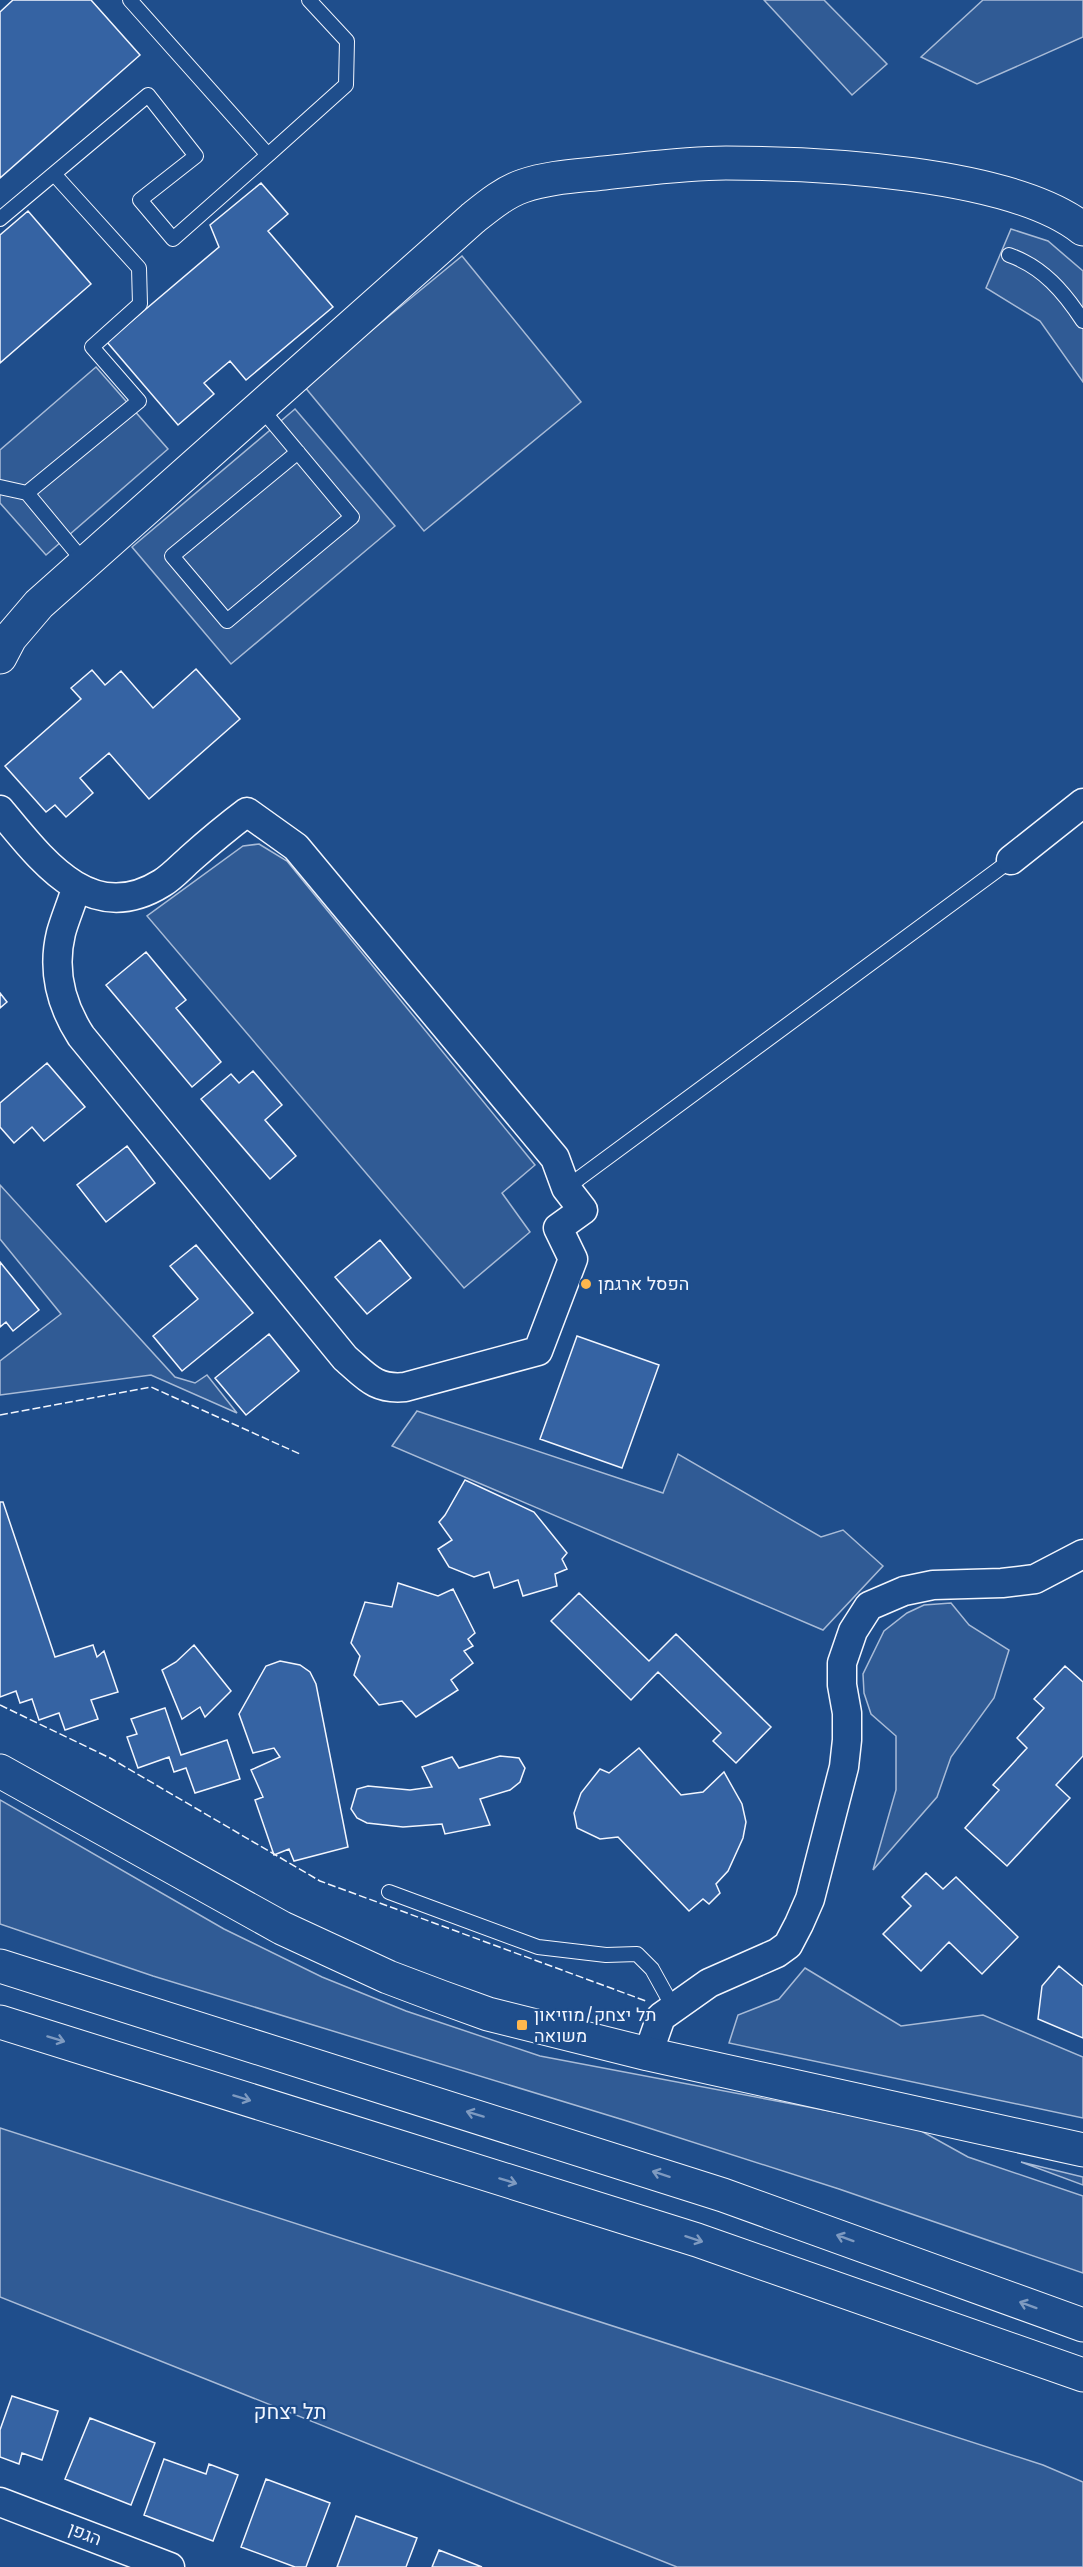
<svg xmlns="http://www.w3.org/2000/svg" width="1083" height="2567" font-family="'Fira Sans',Heebo,sans-serif">
  <style>
    .built { fill: #305b95; stroke: #a8bbd7; stroke-width: 1.5 }
    .building { fill: #3563a3; stroke: #f2f6ff; stroke-width: 1.5 }
    .lines { fill: none; stroke-linecap: round; stroke-linejoin: round }
    .service-casing { stroke: #f2f6ff; stroke-width: 16 }
    .minor-casing { stroke: #f2f6ff; stroke-width: 31 }
    .tertiary-casing { stroke: #f2f6ff; stroke-width: 35 }
    .primary-casing { stroke: #f2f6ff; stroke-width: 35 }
    .service { stroke: #1f4e8c; stroke-width: 14 }
    .minor { stroke: #1f4e8c; stroke-width: 28 }
    .tertiary { stroke: #1f4e8c; stroke-width: 33 }
    .primary { stroke: #1f4e8c; stroke-width: 33 }
    .fence { stroke: #f2f6ff; stroke-width: 1.5; stroke-dasharray: 8 3; stroke-linecap: butt }
    .oneway { stroke: #7e9ac0 }
    .poi-dot { fill: #ffb74d; stroke: #1f4e8c; stroke-width: 2 }
    .labels { text-anchor: middle; stroke-width: 4.5; stroke-linejoin: round; paint-order: stroke }
    .poi-label { font-size: 18px; fill: #f2f6ff; stroke: #1f4e8c; text-anchor: start }
    .street-label { font-size: 18px; fill: #f2f6ff; stroke: #1f4e8c }
    .quarter-label { font-size: 21px; fill: #f2f6ff; stroke: #1f4e8c }
  </style>
  <rect width="100%" height="100%" fill="#1f4e8c"/>
  <path class="built" d="M 764,0 L 824,0 L 887,64 L 852,95 Z
    M 983,0 L 1083,0 L 1083,37 L 977,84 L 921,57 Z
    M 1011,229 L 1048,241 L 1083,271 L 1083,382 L 1040,321 L 986,288 Z
    M 462,256 L 581,402 L 424,531 L 304,386 Z
    M 96,367 L 168,449 L 46,555 L 0,503 L 0,450 Z
    M 295,409 L 395,526 L 231,664 L 132,547 Z
    M 259,844 L 287,861 L 535,1165 L 502,1193 L 530,1232 L 464,1288 L 147,916 L 243,846 Z
    M 0,1185 L 175,1377 L 195,1383 L 207,1375 L 237,1413 L 151,1375 L 0,1395 L 0,1361 L 61,1314 L 0,1239 Z
    M 417,1411 L 663,1493 L 678,1454 L 821,1537 L 843,1530 L 883,1566 L 823,1630 L 392,1446 Z
    M 951,1603 L 969,1625 L 1009,1650 L 994,1698 L 951,1757 L 937,1797 L 873,1870 L 896,1790 L 896,1736 L 871,1714 L 864,1693 L 863,1674 L 884,1631 L 907,1613 L 924,1605 Z
    M 0,1800 L 224,1929 L 322,1977 L 406,2011 L 540,2056 L 914,2127 L 968,2157 L 1083,2196 L 1083,2273 L 839,2189 L 627,2121 L 153,1976 L 0,1924 Z
    M 805,1968 L 901,2026 L 983,2015 L 1083,2057 L 1083,2118 L 729,2043 L 738,2015 L 779,1999 Z
    M 0,2128 L 1043,2465 L 1083,2482 L 1083,2567 L 677,2567 L 0,2297 Z
    M 1021,2162 L 1083,2177 L 1083,2185 Z"/>
  <path class="building" d="M 13,0 L 91,0 L 140,55 L 0,178 L 0,12 Z
    M 261,183 L 288,214 L 268,231 L 333,307 L 246,380 L 230,361 L 204,383 L 214,394 L 178,425 L 107,342 L 219,247 L 210,225 Z
    M 28,211 L 91,284 L 0,363 L 0,235 Z
    M 196,669 L 240,719 L 149,799 L 109,753 L 80,778 L 93,793 L 66,817 L 55,805 L 46,812 L 5,766 L 81,699 L 71,688 L 92,670 L 105,685 L 121,671 L 153,708 Z
    M 146,952 L 186,1000 L 176,1008 L 221,1062 L 192,1087 L 106,985 Z
    M 0,993 L 7,1002 L 0,1008 Z
    M 47,1063 L 85,1107 L 44,1141 L 32,1127 L 14,1143 L 0,1127 L 0,1103 Z
    M 253,1071 L 282,1105 L 265,1120 L 296,1156 L 270,1179 L 201,1099 L 231,1074 L 239,1083 Z
    M 127,1146 L 155,1183 L 106,1222 L 77,1185 Z
    M 380,1240 L 411,1278 L 367,1314 L 335,1277 Z
    M 196,1245 L 253,1313 L 182,1371 L 153,1336 L 198,1299 L 170,1266 Z
    M 0,1262 L 39,1310 L 13,1331 L 6,1322 L 0,1327 Z
    M 269,1334 L 299,1371 L 246,1415 L 215,1378 Z
    M 577,1336 L 659,1365 L 622,1468 L 540,1439 Z
    M 465,1480 L 534,1512 L 567,1553 L 562,1559 L 567,1569 L 555,1574 L 557,1586 L 523,1596 L 518,1580 L 494,1588 L 489,1572 L 474,1577 L 449,1567 L 438,1549 L 452,1540 L 439,1522 L 445,1515 Z
    M 0,1502 L 3,1502 L 55,1657 L 93,1645 L 97,1657 L 104,1651 L 118,1692 L 91,1700 L 98,1719 L 65,1730 L 59,1713 L 39,1720 L 32,1699 L 20,1703 L 16,1691 L 0,1697 Z
    M 398,1583 L 438,1596 L 453,1589 L 475,1633 L 468,1639 L 473,1646 L 464,1651 L 473,1663 L 451,1680 L 458,1690 L 416,1717 L 402,1701 L 379,1705 L 354,1675 L 360,1656 L 351,1643 L 365,1602 L 392,1607 Z
    M 579,1593 L 649,1661 L 676,1634 L 771,1727 L 736,1763 L 713,1741 L 721,1733 L 658,1672 L 631,1700 L 551,1621 Z
    M 194,1645 L 231,1691 L 205,1717 L 200,1707 L 182,1719 L 162,1670 L 176,1662 Z
    M 280,1661 L 300,1665 L 310,1672 L 316,1684 L 348,1847 L 294,1861 L 289,1849 L 274,1855 L 255,1800 L 263,1797 L 251,1770 L 280,1757 L 274,1748 L 253,1753 L 239,1714 L 266,1666 Z
    M 1065,1666 L 1083,1682 L 1083,1756 L 1056,1785 L 1070,1798 L 1007,1866 L 965,1828 L 999,1790 L 993,1785 L 1027,1748 L 1017,1738 L 1044,1708 L 1034,1699 Z
    M 165,1708 L 181,1755 L 227,1740 L 240,1779 L 195,1793 L 186,1768 L 174,1772 L 169,1757 L 138,1768 L 127,1737 L 137,1734 L 131,1719 Z
    M 639,1748 L 681,1795 L 703,1792 L 724,1772 L 742,1804 L 746,1822 L 743,1838 L 728,1871 L 716,1884 L 720,1893 L 709,1904 L 703,1899 L 689,1911 L 618,1837 L 600,1839 L 577,1828 L 574,1813 L 581,1793 L 600,1769 L 609,1773 Z
    M 500,1756 L 519,1758 L 525,1768 L 520,1782 L 510,1790 L 480,1799 L 490,1825 L 445,1834 L 442,1824 L 403,1827 L 367,1823 L 357,1818 L 351,1809 L 357,1789 L 368,1786 L 410,1790 L 432,1787 L 422,1767 L 452,1757 L 459,1768 Z
    M 926,1873 L 943,1889 L 956,1877 L 1018,1937 L 982,1974 L 949,1942 L 921,1971 L 883,1934 L 911,1906 L 902,1897 Z
    M 1059,1966 L 1083,1986 L 1083,2038 L 1038,2019 L 1042,1986 Z
    M 12,2396 L 58,2411 L 42,2460 L 22,2453 L 19,2464 L 0,2457 L 0,2430 Z
    M 90,2418 L 155,2443 L 131,2505 L 65,2479 Z
    M 164,2459 L 206,2474 L 209,2464 L 238,2475 L 213,2541 L 144,2515 Z
    M 266,2479 L 330,2503 L 306,2567 L 295,2567 L 241,2547 Z
    M 356,2516 L 417,2538 L 406,2567 L 337,2567 Z
    M 439,2550 L 482,2567 L 432,2567 Z"/>
  <g class="lines">
    <g class="service-casing">
      <path id="service" d="M 268,155 L 346,85 L 347,41 L 309,0
        M 54,174 L 139,268 L 140,304 L 92,347 L 139,401 L 27,493 L 85,563
        M 0,219 L 148,95 L 196,156 L 140,200 L 173,239 L 268,155 L 130,0
        M 1009,255 C 1043,267 1064,292 1083,321
        M 260,407 L 352,517 L 227,621 L 172,556 L 298,452
        M 0,487 L 27,493
        M 566,1188 L 1011,860
        M 389,1892 L 538,1947 L 606,1955 L 637,1954 L 652,1969 L 673,2007"/>
    </g>
    <g class="minor-casing">
      <path id="minor" d="M 0,810 C 41,859 90,928 162,883 C 172,877 181,867 190,859 C 208,843 227,827 247,812 L 296,847 L 555,1158 L 566,1188 L 583,1210 L 558,1228 L 573,1259 L 538,1351 L 405,1387 C 375,1390 366,1376 345,1358 L 81,1036 C 61,1005 52,970 61,933 C 65,918 72,903 76,888
        M 1011,860 L 1083,803
        M 648,2054 L 661,2017 L 709,1983 L 777,1953 L 788,1945 L 799,1924 L 810,1899 L 844,1767 L 847,1740 L 847,1713 L 842,1685 L 842,1663 L 853,1631 L 869,1606 L 904,1591 L 933,1585 L 1002,1583 L 1035,1579 L 1083,1554
        M 0,2502 L 170,2567"/>
    </g>
    <g class="tertiary-casing">
      <path id="tertiary" d="M 0,657 L 10,638 L 39,604 L 473,218 C 488,206 505,192 523,186 C 549,177 577,176 604,173 C 644,169 685,163 726,163 C 818,163 1011,172 1083,229
        M 0,1771 L 282,1928 L 388,1977 L 441,1997 L 488,2014 L 648,2054 L 1083,2150"/>
    </g>
    <g class="primary-casing">
      <path id="primary" d="M 0,1966 L 723,2195 L 1083,2325
        M 0,2022 L 697,2240 L 1083,2375"/>
    </g>
    <use href="#service" class="service"/>
    <use href="#minor" class="minor"/>
    <use href="#tertiary" class="tertiary"/>
    <use href="#primary" class="primary"/>
    <path class="fence" d="M 0,1415 L 151,1387 L 300,1454
      M 0,1705 L 110,1758 L 320,1881 L 646,2001"/>
  </g>
  <defs><path id="oneway-shaft" d="M-6 0H5M1.5-3L5.5 0L1.5 3" fill="none" stroke-width="1.6" stroke-linecap="round" stroke-linejoin="round" transform="scale(1.5)"/></defs>
  <g class="oneway">
    <use href="#oneway-shaft" transform="translate(56 2039) rotate(17)"/>
    <use href="#oneway-shaft" transform="translate(242 2098) rotate(17)"/>
    <use href="#oneway-shaft" transform="translate(475 2114) rotate(-163)"/>
    <use href="#oneway-shaft" transform="translate(661 2174) rotate(-162)"/>
    <use href="#oneway-shaft" transform="translate(508 2181) rotate(17)"/>
    <use href="#oneway-shaft" transform="translate(845 2238) rotate(-160)"/>
    <use href="#oneway-shaft" transform="translate(694 2239) rotate(18)"/>
    <use href="#oneway-shaft" transform="translate(1028 2305) rotate(-160)"/>
  </g>
  <g class="poi-dot">
    <circle cx="586" cy="1284" r="6"/>
    <rect x="516" y="2019" width="12" height="12" rx="3"/>
  </g>
  <g class="labels">
    <g class="poi-label">
      <text x="598" y="1290">הפסל ארגמן</text>
      <text x="534" y="2021">תל יצחק/מוזיאון<tspan x="534" dy="21">משואה</tspan></text>
    </g>
    <g class="street-label">
      <text transform="translate(85 2534) rotate(21)" y="6">הגפן</text>
    </g>
    <g class="quarter-label">
      <text x="290" y="2419">תל יצחק</text>
    </g>
  </g>
</svg>
